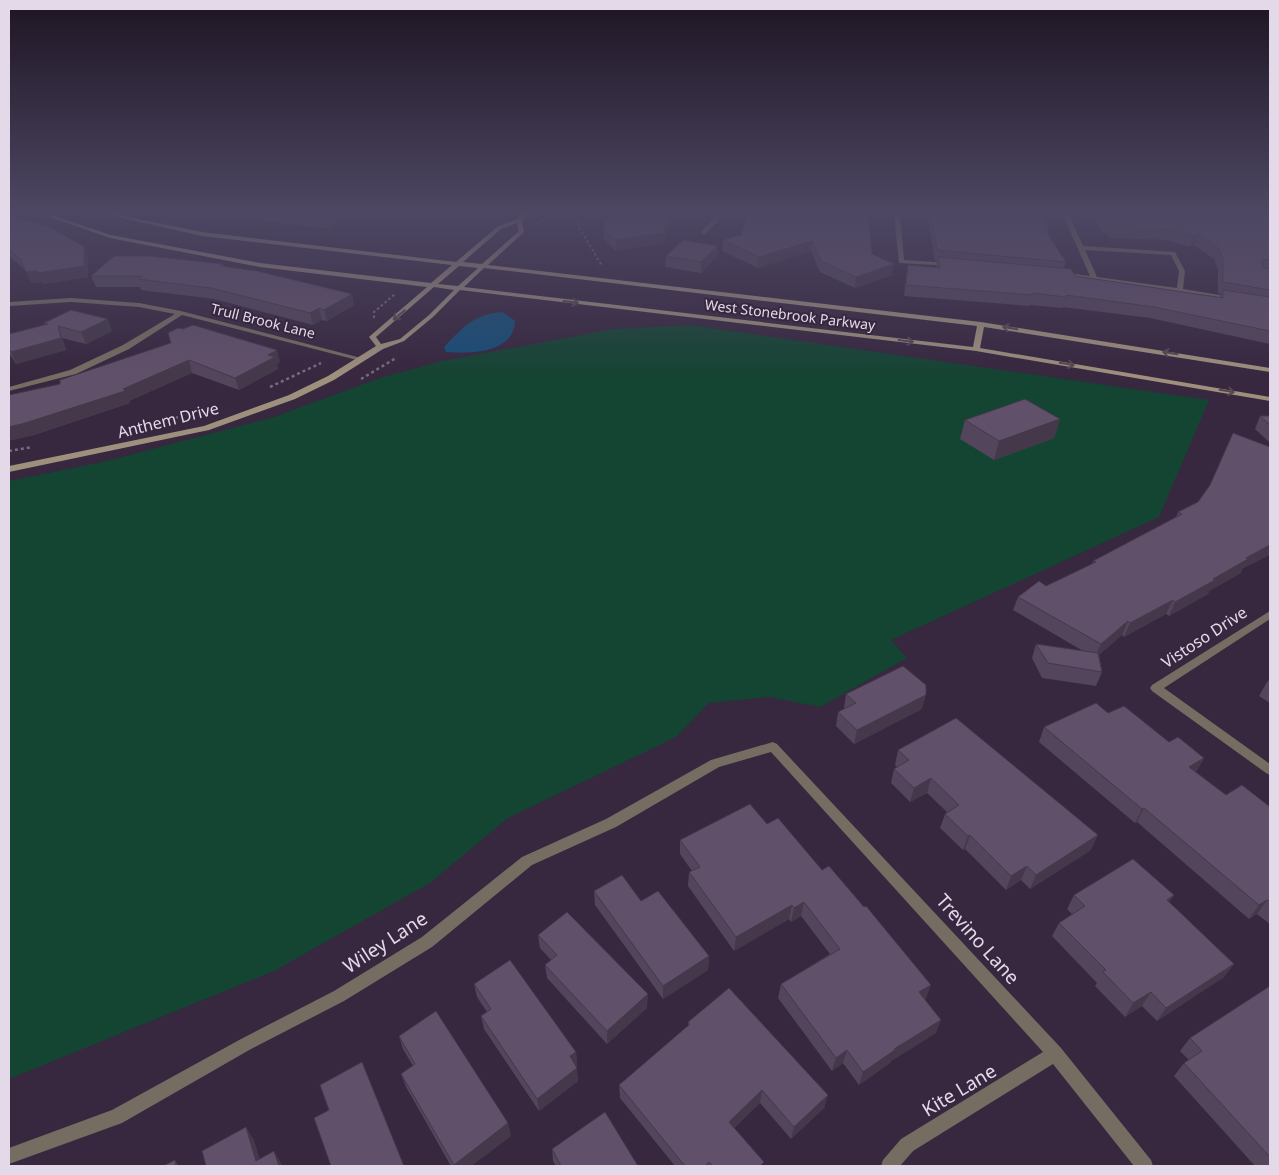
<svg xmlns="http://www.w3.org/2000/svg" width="1279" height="1175" font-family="'Noto Sans',sans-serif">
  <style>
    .green { fill: #144432 }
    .water { fill: #164d77 }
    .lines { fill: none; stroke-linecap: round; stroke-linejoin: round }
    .path-far1 { stroke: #796b7f; stroke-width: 2; stroke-dasharray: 2.5 2.5; stroke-linecap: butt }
    .path { stroke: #796b7f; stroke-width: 2.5; stroke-dasharray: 3 3; stroke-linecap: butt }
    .street { fill: #766d62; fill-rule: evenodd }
    .secondary { fill: #9f907e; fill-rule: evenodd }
    .wall { fill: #53455b }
    .shaded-wall { fill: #44384a }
    .building { fill: #61506a; stroke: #44384a }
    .oneway { stroke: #564652 }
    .labels { text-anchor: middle; stroke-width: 4; stroke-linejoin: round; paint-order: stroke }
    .far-street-label { font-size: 14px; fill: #e3d9e8; stroke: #37273f }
    .street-label { font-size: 16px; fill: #e3d9e8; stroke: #37273f }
    .near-street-label { font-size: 19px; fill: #e3d9e8; stroke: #37273f }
  </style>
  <rect width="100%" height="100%" fill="#37273f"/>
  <path class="green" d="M 690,325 L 1209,400 L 1159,517 L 891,640 L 907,658 L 820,707 L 769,697 L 709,703 L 676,737 L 508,818 L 430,883 L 274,971 L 9,1079 L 9,481 L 107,461 L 274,417 L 380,378 L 442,361 L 614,329 Z"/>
  <path class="water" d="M 503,312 L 515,321 C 514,353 471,354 446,352 L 444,347 C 463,327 474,314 503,312 Z"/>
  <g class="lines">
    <path class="path-far1" d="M 578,213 L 578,226 L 601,264 L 599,266
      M 538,225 L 550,213
      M 374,318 L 374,312 L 395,294"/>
    <path class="path" d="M 361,379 L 396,358
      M 270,387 L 321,363
      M 175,418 L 210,409
      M 9,451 L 32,447"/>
    <path class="street" d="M 715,213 L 721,213 L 718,221 L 705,234 L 701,234 L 701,232 L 713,219 Z
      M 894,213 L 900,213 L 904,260 L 950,263 L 952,264 L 952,266 L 899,263 Z
      M 1062,213 L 1068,213 L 1083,246 L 1175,252 L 1185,271 L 1183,289 L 1232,297 L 1235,299 L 1232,301 L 1151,287 L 1059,275 L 1058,274 L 1061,272 L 1090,276 ZM 1085,250 L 1171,255 L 1179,271 L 1177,288 L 1097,277 Z
      M 71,298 L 139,303 L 181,311 L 365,359 L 361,361 L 182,315 L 129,349 L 76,374 L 9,391 L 9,387 L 70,370 L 123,345 L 175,314 L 139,307 L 71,302 L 9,306 L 9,302 Z
      M 1270,611 L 1270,619 L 1164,688 L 1270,764 L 1270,775 L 1266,773 L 1152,691 L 1150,688 L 1152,685 Z
      M 773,742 L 777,744 L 1061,1048 L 1151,1160 L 1153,1166 L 1134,1166 L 1053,1064 L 913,1151 L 900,1166 L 881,1166 L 883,1160 L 901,1139 L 1043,1052 L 771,752 L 719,767 L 616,827 L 532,865 L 432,947 L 344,1001 L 251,1049 L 122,1123 L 9,1164 L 9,1148 L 112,1110 L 241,1039 L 334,991 L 422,937 L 522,857 L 606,819 L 711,760 Z"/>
    <path class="secondary" d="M 38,213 L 45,213 L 111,235 L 260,263 L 431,283 L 452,265 L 202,236 L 100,213 L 109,213 L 202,232 L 456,262 L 497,227 L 517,219 L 525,213 L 531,213 L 522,220 L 524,232 L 488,265 L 981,322 L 1270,368 L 1270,372 L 984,327 L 980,348 L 1270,397 L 1270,401 L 976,351 L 460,290 L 433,317 L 404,341 L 383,349 L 334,380 L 295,399 L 209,430 L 9,472 L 9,466 L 204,426 L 289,395 L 328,376 L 376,346 L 369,337 L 370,336 L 427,287 L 260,267 L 110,238 ZM 517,223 L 519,231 L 482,264 L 463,262 L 501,229 ZM 459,266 L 478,268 L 458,286 L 438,284 ZM 484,268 L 977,326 L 973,347 L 464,287 ZM 434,287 L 454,290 L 429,315 L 400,339 L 381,344 L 376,337 Z"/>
  </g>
  <path class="wall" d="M 224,213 L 353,213 L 330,228 L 317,228 L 247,218 Z
    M 748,213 L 872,254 L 892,275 L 855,288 L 820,272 L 811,251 L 758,268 L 722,251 L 723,240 L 741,235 Z
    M 927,213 L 1042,213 L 1049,227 L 1047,233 L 1066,262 L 1064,269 L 1075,276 L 1220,297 L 1221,294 L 1218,293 L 1218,270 L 1214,259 L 1194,245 L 1190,247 L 1167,240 L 1110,238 L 1108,234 L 1102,233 L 1092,213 L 1270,213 L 1270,344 L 1150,318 L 1063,307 L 1063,308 L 1030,305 L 1029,306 L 904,296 L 906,276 L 908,265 L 936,268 L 937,261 L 935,261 Z
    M 9,216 L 88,257 L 88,277 L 43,284 L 42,282 L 31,283 L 26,271 L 14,260 L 9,257 Z
    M 603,228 L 663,243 L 616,251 L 604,239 Z
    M 718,246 L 717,256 L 701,273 L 665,267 L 666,256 Z
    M 223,264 L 224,266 L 352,294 L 354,305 L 327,321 L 322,320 L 313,325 L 214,299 L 141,290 L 140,287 L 96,287 L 91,276 Z
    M 44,323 L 112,331 L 86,344 L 62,338 L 66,350 L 16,364 L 9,353 L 9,334 L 45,325 Z
    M 171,343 L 280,362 L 277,364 L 278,369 L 239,390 L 192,373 L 129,401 L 130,403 L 31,436 L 60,384 Z
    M 1260,416 L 1270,416 L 1270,443 L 1255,429 Z
    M 1060,419 L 1054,438 L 994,460 L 960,439 L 965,420 Z
    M 1198,502 L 1242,569 L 1241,573 L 1209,591 L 1208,594 L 1169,616 L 1166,614 L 1124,637 L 1122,635 L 1099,655 L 1102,672 L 1096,686 L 1042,678 L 1032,658 L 1036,644 L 1083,651 L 1013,610 L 1018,597 L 1046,586 L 1092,564 L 1093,561 L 1176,517 L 1178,512 Z
    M 1270,679 L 1270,703 L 1259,696 L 1267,682 Z
    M 846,694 L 922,709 L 854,744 L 836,726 L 838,712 L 844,709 L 844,708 Z
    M 1044,727 L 1169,742 L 1204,758 L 1196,772 L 1226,795 L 1270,807 L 1270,924 L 1257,914 L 1249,919 L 1137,822 L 1135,823 L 1039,742 Z
    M 898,750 L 1091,850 L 1030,889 L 1021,880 L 1006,890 L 965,849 L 963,850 L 940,828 L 945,814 L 947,812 L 927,793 L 910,802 L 891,783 L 894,769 L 897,767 L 895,765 Z
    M 767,824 L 926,999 L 925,999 L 936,1033 L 891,1061 L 890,1063 L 859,1085 L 843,1063 L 832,1071 L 778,998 L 781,984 L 830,954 L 801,916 L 791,922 L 789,919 L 734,951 L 688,886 L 689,872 L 692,871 L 680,854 L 680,840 Z
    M 594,891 L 709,956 L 708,970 L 663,999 L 595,905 Z
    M 1074,895 L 1174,895 L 1169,902 L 1234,964 L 1224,977 L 1157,1021 L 1142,1006 L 1125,1017 L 1095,986 L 1097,983 L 1052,936 L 1059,923 L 1072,914 L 1067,909 Z
    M 538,935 L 647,1008 L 607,1044 L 547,978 L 545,965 L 551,960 L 540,948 Z
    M 474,984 L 576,1052 L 577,1065 L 576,1066 L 578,1081 L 539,1111 L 484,1029 L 481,1016 L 487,1012 L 477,997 Z
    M 1270,986 L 1270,1166 L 1255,1166 L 1174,1076 L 1184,1063 L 1189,1060 L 1180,1051 L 1190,1038 Z
    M 688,1022 L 828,1095 L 824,1108 L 791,1139 L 760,1103 L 734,1128 L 760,1166 L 675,1166 L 620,1098 L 619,1085 L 688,1026 Z
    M 399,1036 L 508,1123 L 511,1136 L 471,1166 L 451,1166 L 406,1087 L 401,1074 L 413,1066 L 403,1049 Z
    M 552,1149 L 638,1166 L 556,1166 L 553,1161 Z"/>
  <path class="shaded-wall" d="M 336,213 L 353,213 L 330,228 L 328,218 Z
    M 671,213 L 674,213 L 663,243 L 616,251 L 616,240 Z
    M 1198,234 L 1194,245 L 1190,247 L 1194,236 Z
    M 812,241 L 811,251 L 758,268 L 759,257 Z
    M 84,246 L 88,257 L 88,277 L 43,284 L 42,282 L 31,283 L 26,272 Z
    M 718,246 L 717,256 L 701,273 L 701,262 Z
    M 894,264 L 892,275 L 855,288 L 856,277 Z
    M 352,294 L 354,305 L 327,321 L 324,310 Z
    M 319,308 L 322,320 L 313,325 L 310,313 Z
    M 108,319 L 112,331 L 86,344 L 81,332 Z
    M 58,326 L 66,350 L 16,364 L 11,352 Z
    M 277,350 L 280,362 L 277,364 L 278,369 L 239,390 L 235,378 L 268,355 Z
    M 189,360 L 192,373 L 129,401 L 130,403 L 31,436 L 9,441 L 9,427 L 123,389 Z
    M 1060,419 L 1054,438 L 994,460 L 999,441 Z
    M 1270,545 L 1270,555 L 1242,569 L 1241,573 L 1209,591 L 1208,594 L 1169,616 L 1175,602 L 1213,579 L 1246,558 Z
    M 1173,600 L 1166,614 L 1124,637 L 1130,623 Z
    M 1128,621 L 1122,635 L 1095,658 L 1101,644 Z
    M 926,695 L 922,709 L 854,744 L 857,730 Z
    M 1204,758 L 1196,772 L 1189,767 Z
    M 931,778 L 927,793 L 910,802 L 914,788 Z
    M 1144,808 L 1137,822 L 1135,823 L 1142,809 Z
    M 970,835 L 965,849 L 963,850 L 968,836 Z
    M 1098,835 L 1091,850 L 1030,889 L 1036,875 Z
    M 1027,866 L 1021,880 L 1006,890 L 1011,876 Z
    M 1174,895 L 1165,909 L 1167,900 Z
    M 1267,900 L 1257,914 L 1249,919 L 1259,905 Z
    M 804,902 L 801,916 L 791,922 L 794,908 Z
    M 792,905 L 789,919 L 734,951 L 736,937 Z
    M 709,956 L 708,970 L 663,999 L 663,986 Z
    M 1234,964 L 1224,977 L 1157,1021 L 1166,1008 Z
    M 931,985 L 926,999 L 914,1006 L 919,992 Z
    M 1151,992 L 1142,1006 L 1125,1017 L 1133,1003 Z
    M 648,994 L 647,1008 L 607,1044 L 607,1031 Z
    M 941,1020 L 936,1033 L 891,1061 L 890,1063 L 859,1085 L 863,1072 L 894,1049 Z
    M 847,1050 L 843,1063 L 832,1071 L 836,1058 Z
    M 576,1052 L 577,1065 L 571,1069 L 570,1056 Z
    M 577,1068 L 578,1081 L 539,1111 L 537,1099 Z
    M 762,1090 L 760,1103 L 727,1134 L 729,1122 Z
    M 828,1095 L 824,1108 L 791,1139 L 794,1127 Z
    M 508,1123 L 511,1136 L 471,1166 L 454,1166 L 454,1165 Z
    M 246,1127 L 254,1140 L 262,1166 L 256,1161 Z
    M 274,1151 L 281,1163 L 282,1166 L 279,1166 Z
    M 175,1160 L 179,1166 L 176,1166 Z"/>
  <path class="building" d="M 276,213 L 336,213 L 328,218 L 315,218 Z
    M 611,213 L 671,213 L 663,233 L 616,240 L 603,228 Z
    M 748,213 L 868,213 L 872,254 L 894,264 L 856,277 L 821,261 L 812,241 L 759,257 L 723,240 L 741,235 Z
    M 931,213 L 1042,213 L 1049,227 L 1043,227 L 1066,262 L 937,250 Z
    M 1100,213 L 1270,213 L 1270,260 L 1262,260 L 1262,267 L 1270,269 L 1270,290 L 1223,282 L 1223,259 L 1218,248 L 1198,234 L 1194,236 L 1171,229 L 1113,227 L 1111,223 L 1105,223 Z
    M 9,216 L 24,221 L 28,220 L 47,226 L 84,246 L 84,266 L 38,273 L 38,271 L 26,272 L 21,260 L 9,249 Z
    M 683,240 L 718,246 L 701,262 L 666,256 Z
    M 114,256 L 149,256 L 223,264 L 220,266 L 257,271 L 352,294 L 324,310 L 319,308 L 310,313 L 211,288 L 138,279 L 143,276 L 91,276 Z
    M 938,257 L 1071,269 L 1075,276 L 1223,298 L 1223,290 L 1270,297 L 1270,331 L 1154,307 L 1066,295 L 1066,297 L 1032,293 L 1032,295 L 906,285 L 908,265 L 940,268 Z
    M 71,310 L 108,319 L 81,332 L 58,326 L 61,338 L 11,352 L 9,349 L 9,334 L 48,324 L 44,323 Z
    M 193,325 L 277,350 L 268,355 L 275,357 L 235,378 L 189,360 L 123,389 L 125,391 L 25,423 L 9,427 L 9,395 L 60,384 L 60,380 L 171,343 L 168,333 L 178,328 L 183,329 Z
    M 1025,399 L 1060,419 L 999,441 L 965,420 Z
    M 1260,416 L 1270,416 L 1270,425 Z
    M 1233,433 L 1270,447 L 1270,545 L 1246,558 L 1248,559 L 1213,579 L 1215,580 L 1175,602 L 1173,600 L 1130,623 L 1128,621 L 1101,644 L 1018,597 L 1039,581 L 1046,586 L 1096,562 L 1093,561 L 1182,514 L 1178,512 L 1198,502 L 1210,485 Z
    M 1036,644 L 1098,653 L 1102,672 L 1048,663 Z
    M 903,666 L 926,685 L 926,695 L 857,730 L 838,712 L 856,703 L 846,694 Z
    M 1096,703 L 1108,713 L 1124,706 L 1169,742 L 1178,737 L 1204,758 L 1189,767 L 1226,795 L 1242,785 L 1270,807 L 1270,902 L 1267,900 L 1259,905 L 1144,808 L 1142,809 L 1044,727 Z
    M 956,718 L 1098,835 L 1036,875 L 1027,866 L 1011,876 L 970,835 L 968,836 L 945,814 L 959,805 L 931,778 L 914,788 L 894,769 L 909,760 L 898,750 Z
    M 750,804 L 767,824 L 778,818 L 822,870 L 829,866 L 864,907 L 866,906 L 931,985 L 919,992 L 941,1020 L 894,1049 L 895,1050 L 863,1072 L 847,1050 L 836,1058 L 781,984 L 840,949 L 804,902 L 794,908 L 792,905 L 736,937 L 689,872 L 700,867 L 680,840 Z
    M 1133,859 L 1174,895 L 1167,900 L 1234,964 L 1166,1008 L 1151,992 L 1133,1003 L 1103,972 L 1106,970 L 1059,923 L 1085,906 L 1074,895 Z
    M 622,875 L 641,901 L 658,891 L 709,956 L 663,986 L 594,891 Z
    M 567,912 L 648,994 L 607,1031 L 545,965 L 557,955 L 538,935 Z
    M 510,960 L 576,1052 L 570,1056 L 577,1068 L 537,1099 L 481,1016 L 491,1009 L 474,984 Z
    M 1270,986 L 1270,1157 L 1184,1063 L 1202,1051 L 1190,1038 Z
    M 729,988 L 828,1095 L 794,1127 L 762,1090 L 729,1122 L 764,1162 L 760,1166 L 713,1166 L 709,1162 L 705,1166 L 685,1166 L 619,1085 L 690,1024 L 688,1022 Z
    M 436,1011 L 508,1123 L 454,1165 L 401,1074 L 415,1064 L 399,1036 Z
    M 362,1062 L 404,1166 L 331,1166 L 314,1118 L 329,1110 L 320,1085 Z
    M 605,1112 L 638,1166 L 561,1166 L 552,1149 Z
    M 246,1127 L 256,1161 L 274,1151 L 279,1166 L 206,1166 L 202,1151 Z
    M 175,1160 L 176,1166 L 163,1166 Z"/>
  <defs><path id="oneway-shaft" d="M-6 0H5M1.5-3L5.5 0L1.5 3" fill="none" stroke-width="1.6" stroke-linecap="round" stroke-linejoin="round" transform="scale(1.25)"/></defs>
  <g class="oneway">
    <use href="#oneway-shaft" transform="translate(571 302) rotate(7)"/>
    <use href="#oneway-shaft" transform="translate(399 315) rotate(140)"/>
    <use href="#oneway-shaft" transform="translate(1010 328) rotate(-171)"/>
    <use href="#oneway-shaft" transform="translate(906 341) rotate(7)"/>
    <use href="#oneway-shaft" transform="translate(1170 353) rotate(-171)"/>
    <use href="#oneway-shaft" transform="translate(1067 364) rotate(9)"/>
    <use href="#oneway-shaft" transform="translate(1227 391) rotate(9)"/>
  </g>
  <linearGradient id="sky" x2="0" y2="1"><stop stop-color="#1e1523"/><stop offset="0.56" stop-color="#4d4763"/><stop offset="1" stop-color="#4d4763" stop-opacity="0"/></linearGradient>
  <rect width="1279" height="377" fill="url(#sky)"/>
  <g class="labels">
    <g class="far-street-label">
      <text transform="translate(790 315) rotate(7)" y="5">West Stonebrook Parkway</text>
      <text transform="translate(263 321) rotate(14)" y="5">Trull Brook Lane</text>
    </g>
    <g class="street-label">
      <text transform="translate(168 420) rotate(-14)" y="6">Anthem Drive</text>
      <text transform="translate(1204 637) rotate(-33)" y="6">Vistoso Drive</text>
    </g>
    <g class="near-street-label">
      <text transform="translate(978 939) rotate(48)" y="7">Trevino Lane</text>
      <text transform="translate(385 942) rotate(-33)" y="7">Wiley Lane</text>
      <text transform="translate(959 1090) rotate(-31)" y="7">Kite Lane</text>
    </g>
  </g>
  <rect width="1279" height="1175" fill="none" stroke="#e3d9e8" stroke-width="20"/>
</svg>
